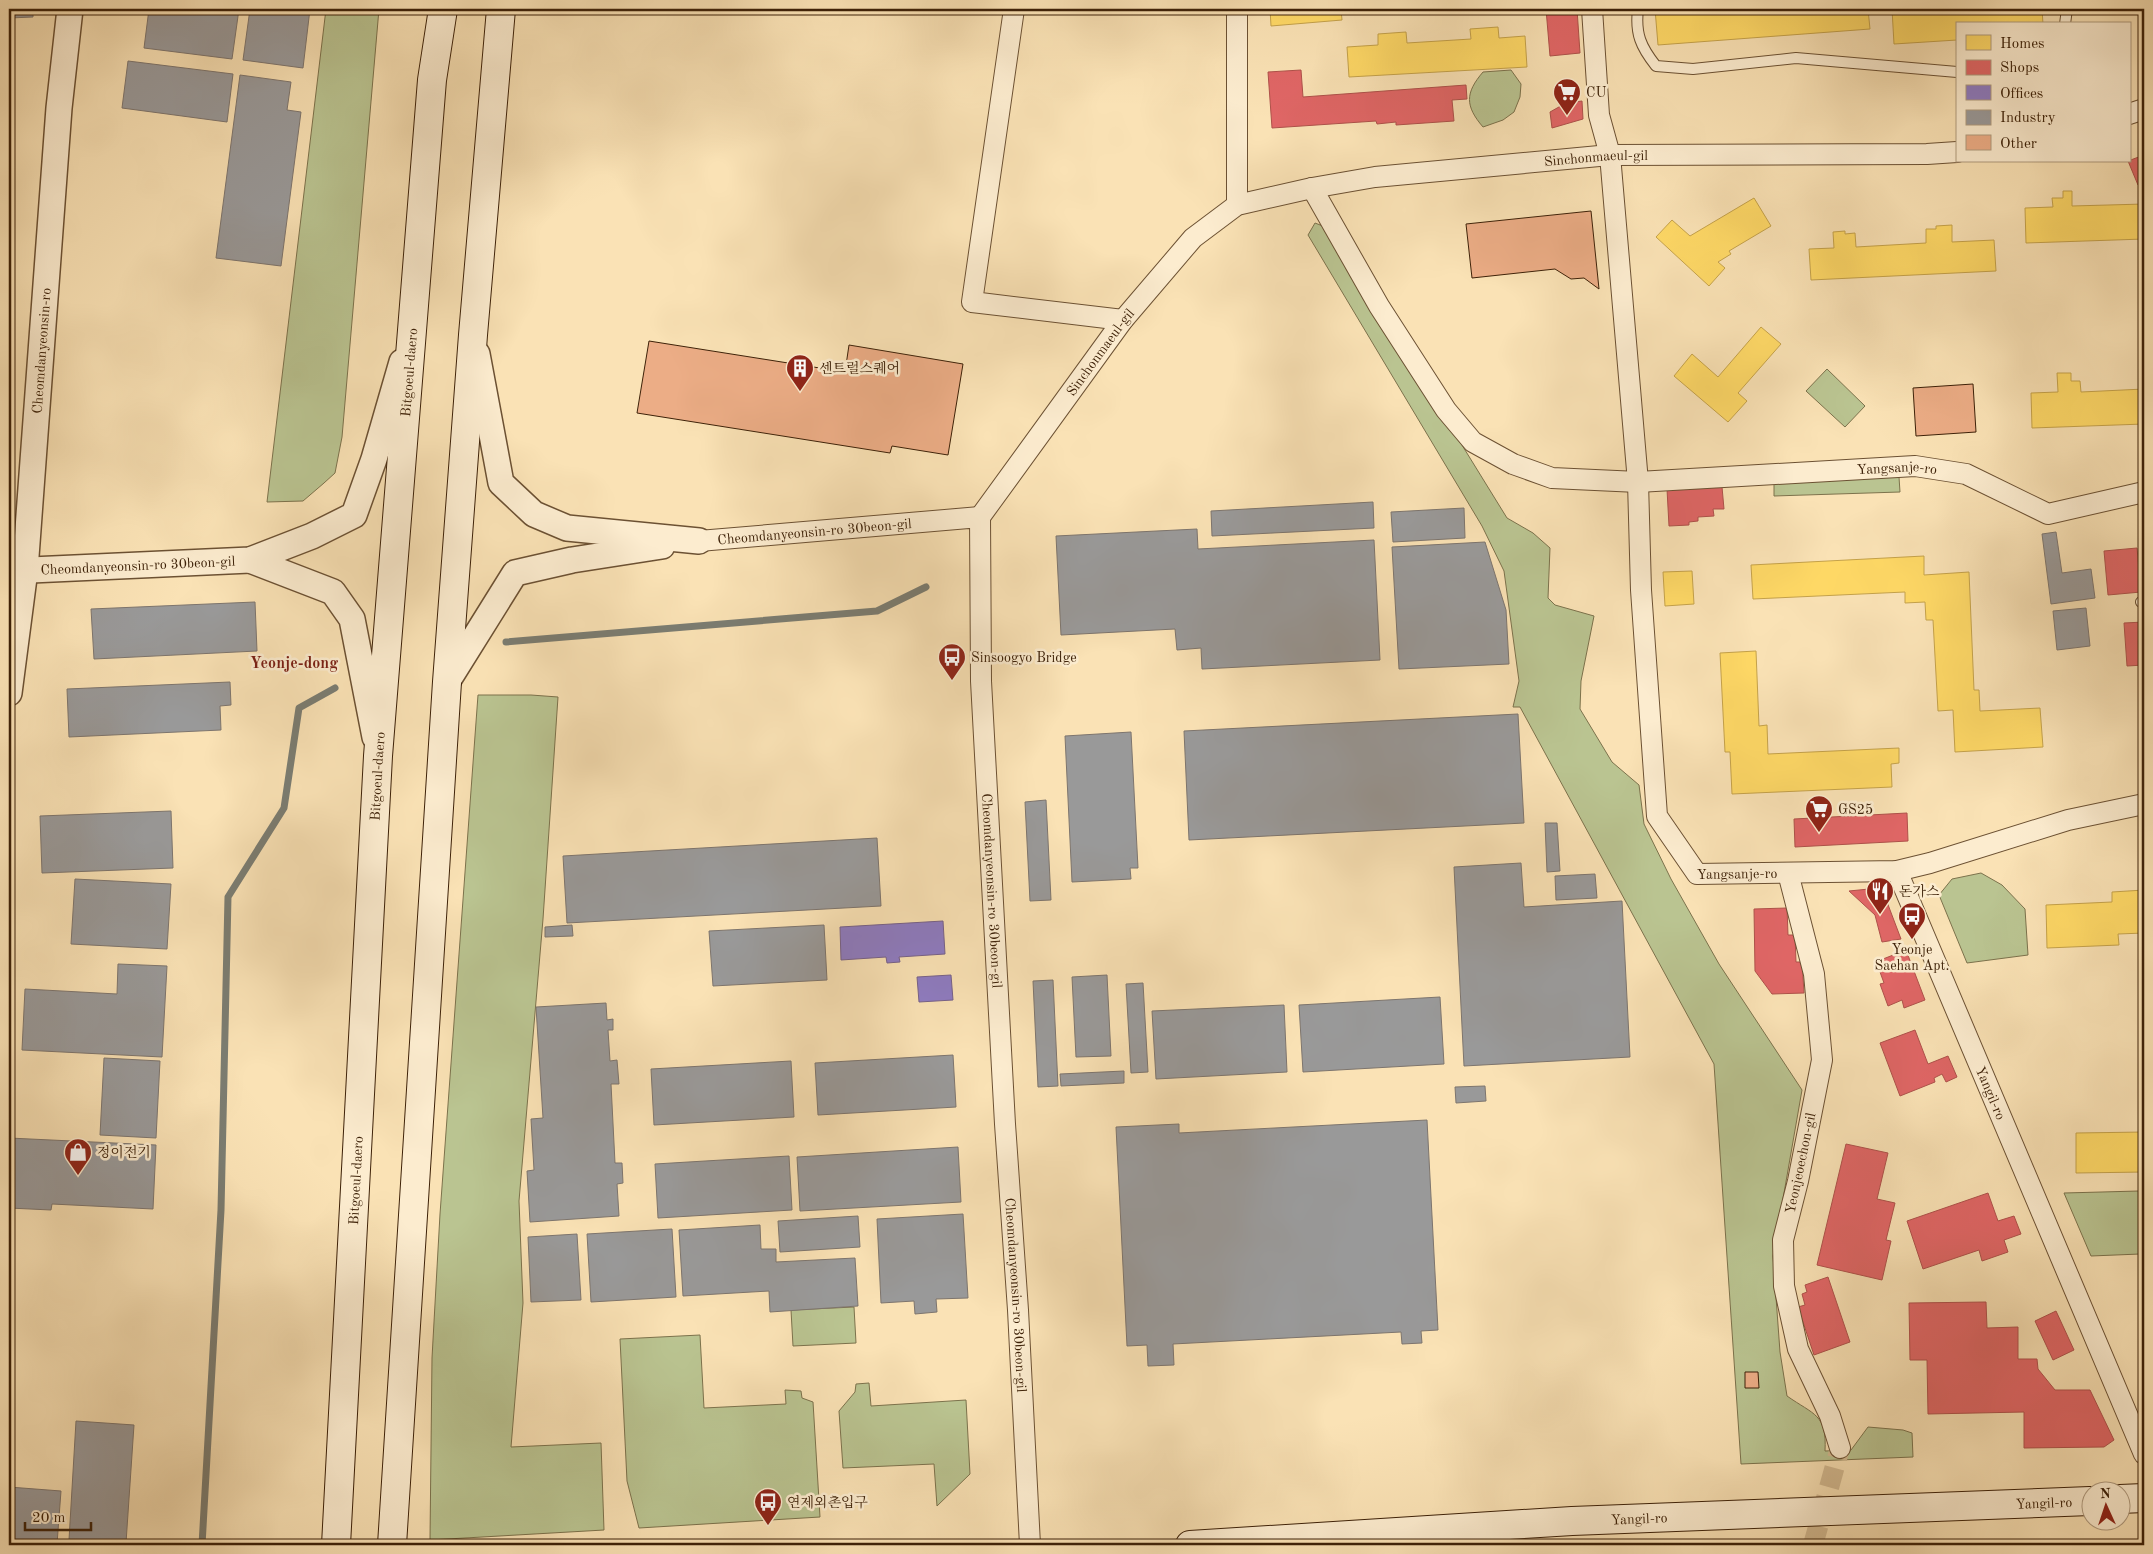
<svg xmlns="http://www.w3.org/2000/svg" width="2153" height="1554" font-family="'Old Standard TT','Noto Serif KR',serif">
  <style>
    .green { fill: #bac491; stroke: #7c724c }
    .homes { fill: #ffd966; stroke: #c5a24a }
    .shops { fill: #e06666; stroke: #af514a }
    .offices { fill: #8e7cc3; stroke: #76618b }
    .industry { fill: #999; stroke: #7d756e }
    .lines { fill: none; stroke-linecap: round; stroke-linejoin: round }
    .stream { stroke: #7b7d72; stroke-width: 7 }
    .building { fill: #ecad86; stroke: #3d2108 }
    .minor-tunnel { stroke: #d4bb92; stroke-width: 20; stroke-dasharray: 20 10; stroke-linecap: butt }
    .service-casing { stroke: #6c5133; stroke-width: 12 }
    .minor-casing { stroke: #6c5133; stroke-width: 22 }
    .tertiary-casing { stroke: #6c5133; stroke-width: 28 }
    .secondary-casing { stroke: #3d2108; stroke-width: 30 }
    .service { stroke: #fceccf; stroke-width: 10 }
    .minor { stroke: #fceccf; stroke-width: 20 }
    .tertiary { stroke: #fceccf; stroke-width: 25 }
    .secondary { stroke: #fceccf; stroke-width: 28 }
    .labels { text-anchor: middle; stroke-width: 5; stroke-linejoin: round; paint-order: stroke }
    .poi-label { font-size: 14px; fill: #3d2108; stroke: #fceccf; text-anchor: start }
    .street-label { font-size: 14px; fill: #3d2108; stroke: #fceccf }
    .quarter-label { font-size: 16px; font-weight: bold; fill: #7a1f14; stroke: #fceccf }
  </style>
  <rect width="100%" height="100%" fill="#fae2b5"/>
  <filter id="stains"><feTurbulence type="fractalNoise" baseFrequency=".004" numOctaves="4"/><feColorMatrix values="0 0 0 0 .2 0 0 0 0 .09 0 0 0 0 .02 0 0 0 .5 -.17"/></filter>
  <radialGradient id="worn" r=".72"><stop offset=".6" stop-color="#630" stop-opacity="0"/><stop offset="1" stop-color="#630" stop-opacity=".3"/></radialGradient>
  <path class="green" d="M 326,9 L 379,9 L 342,437 L 335,473 L 324,483 L 303,501 L 267,502 Z
    M 1511,70 L 1521,84 L 1520,97 L 1514,112 L 1503,120 L 1483,127 C 1465,106 1465,93 1483,72 Z
    M 1315,223 L 1328,228 L 1507,518 L 1533,533 L 1550,548 L 1548,598 L 1555,605 L 1594,616 L 1581,681 L 1580,709 L 1612,762 L 1639,785 L 1644,824 L 1671,879 L 1719,964 L 1802,1090 L 1773,1256 L 1780,1352 L 1787,1396 C 1814,1415 1827,1414 1825,1451 L 1851,1450 L 1868,1427 L 1903,1430 L 1912,1433 L 1913,1457 L 1741,1464 L 1714,1064 L 1520,707 L 1513,707 L 1519,681 L 1504,571 L 1482,526 L 1308,235 Z
    M 1827,369 L 1865,406 L 1845,427 L 1806,391 Z
    M 1899,477 L 1900,492 L 1774,496 L 1774,481 Z
    M 478,695 L 531,695 L 558,697 L 543,919 L 519,1201 L 523,1303 L 511,1447 L 601,1443 L 604,1530 L 430,1540 L 432,1358 L 440,1214 Z
    M 1981,873 L 2002,885 L 2025,909 L 2028,955 L 1967,963 L 1939,895 L 1952,879 Z
    M 2139,1191 L 2140,1254 L 2091,1256 L 2064,1193 Z
    M 854,1307 L 856,1343 L 793,1346 L 791,1310 Z
    M 700,1335 L 704,1408 L 786,1404 L 785,1390 L 801,1391 L 802,1398 L 813,1402 L 820,1517 L 639,1528 L 627,1481 L 620,1339 Z
    M 869,1383 L 871,1406 L 966,1400 L 970,1474 L 937,1506 L 934,1464 L 843,1468 L 839,1411 L 855,1392 L 856,1384 Z"/>
  <path class="homes" d="M 1270,9 L 1341,9 L 1342,20 L 1271,26 Z
    M 1655,9 L 1868,9 L 1870,29 L 1658,45 Z
    M 1892,9 L 2042,9 L 2043,24 L 1957,24 L 1957,40 L 1894,44 Z
    M 1498,27 L 1499,38 L 1525,36 L 1527,67 L 1349,77 L 1347,47 L 1378,45 L 1378,34 L 1406,32 L 1407,43 L 1471,39 L 1470,29 Z
    M 2063,191 L 2072,191 L 2072,206 L 2144,204 L 2144,239 L 2026,243 L 2025,208 L 2053,207 L 2052,198 L 2063,198 Z
    M 1754,198 L 1771,226 L 1729,251 L 1731,254 L 1718,262 L 1725,268 L 1709,286 L 1656,237 L 1672,220 L 1690,236 Z
    M 1952,225 L 1952,242 L 1994,240 L 1996,271 L 1811,280 L 1809,249 L 1834,248 L 1833,232 L 1845,231 L 1845,234 L 1855,233 L 1856,247 L 1926,243 L 1926,229 L 1936,229 L 1936,226 Z
    M 1761,327 L 1781,344 L 1738,393 L 1747,401 L 1728,422 L 1674,376 L 1692,354 L 1718,377 Z
    M 2057,373 L 2071,373 L 2071,381 L 2080,381 L 2081,392 L 2144,389 L 2144,424 L 2032,428 L 2031,393 L 2058,392 Z
    M 1924,556 L 1924,575 L 1969,572 L 1974,690 L 1979,690 L 1980,711 L 2040,708 L 2043,747 L 1955,752 L 1953,710 L 1938,711 L 1933,620 L 1926,620 L 1925,602 L 1905,603 L 1905,592 L 1753,599 L 1751,565 Z
    M 1692,571 L 1694,604 L 1665,606 L 1663,572 Z
    M 1756,651 L 1759,726 L 1767,725 L 1768,754 L 1899,748 L 1899,763 L 1891,764 L 1892,787 L 1732,794 L 1730,752 L 1725,752 L 1720,653 Z
    M 2144,890 L 2144,933 L 2118,934 L 2119,945 L 2047,948 L 2046,905 L 2112,902 L 2112,892 Z
    M 2144,1132 L 2144,1172 L 2076,1173 L 2076,1133 Z"/>
  <path class="shops" d="M 1546,9 L 1577,9 L 1580,53 L 1550,56 Z
    M 1301,70 L 1303,97 L 1466,85 L 1467,99 L 1452,100 L 1454,121 L 1396,125 L 1396,122 L 1377,124 L 1376,121 L 1272,128 L 1268,72 Z
    M 1582,101 L 1583,119 L 1552,128 L 1550,112 L 1566,103 Z
    M 2144,155 L 2144,182 L 2138,185 L 2128,161 Z
    M 1722,487 L 1724,509 L 1713,509 L 1714,516 L 1698,517 L 1698,521 L 1689,522 L 1689,525 L 1669,526 L 1667,489 Z
    M 2140,517 L 2144,517 L 2144,554 Z
    M 2137,548 L 2141,592 L 2108,595 L 2104,551 Z
    M 2144,622 L 2144,665 L 2127,666 L 2124,623 Z
    M 1907,813 L 1908,841 L 1795,847 L 1794,819 Z
    M 1879,888 L 1887,902 L 1901,939 L 1882,942 L 1875,915 L 1849,891 Z
    M 1787,908 L 1788,935 L 1795,935 L 1796,962 L 1802,962 L 1804,993 L 1772,994 L 1755,971 L 1754,909 Z
    M 1906,950 L 1925,1000 L 1904,1008 L 1902,1000 L 1888,1006 L 1880,984 L 1884,983 L 1880,972 L 1887,969 L 1883,959 Z
    M 1915,1030 L 1928,1064 L 1948,1056 L 1957,1077 L 1946,1082 L 1942,1074 L 1934,1078 L 1935,1082 L 1900,1096 L 1880,1043 Z
    M 1846,1144 L 1888,1153 L 1877,1199 L 1895,1203 L 1886,1240 L 1891,1241 L 1882,1280 L 1817,1265 Z
    M 1988,1193 L 1998,1221 L 2014,1216 L 2021,1234 L 2004,1240 L 2008,1252 L 1982,1261 L 1979,1250 L 1923,1269 L 1907,1221 Z
    M 1828,1277 L 1850,1342 L 1814,1355 L 1798,1307 L 1805,1305 L 1802,1294 L 1807,1292 L 1805,1285 Z
    M 1986,1302 L 1987,1328 L 2018,1327 L 2018,1359 L 2037,1359 L 2038,1369 L 2055,1390 L 2090,1390 L 2114,1440 L 2104,1447 L 2024,1448 L 2024,1412 L 1928,1414 L 1927,1360 L 1910,1360 L 1909,1303 Z
    M 2056,1311 L 2074,1350 L 2053,1360 L 2035,1321 Z"/>
  <path class="offices" d="M 943,921 L 945,954 L 899,957 L 900,962 L 887,963 L 886,957 L 841,960 L 840,927 Z
    M 951,975 L 953,1000 L 919,1002 L 917,977 Z"/>
  <path class="industry" d="M 9,9 L 33,9 L 33,17 L 9,18 Z
    M 149,9 L 239,9 L 232,59 L 144,48 Z
    M 250,9 L 310,9 L 303,68 L 243,60 Z
    M 128,61 L 233,74 L 227,122 L 122,108 Z
    M 240,75 L 291,82 L 287,110 L 301,112 L 281,266 L 216,258 Z
    M 1373,502 L 1374,528 L 1212,536 L 1211,511 Z
    M 1464,508 L 1465,538 L 1393,542 L 1391,512 Z
    M 1197,529 L 1198,549 L 1374,540 L 1380,660 L 1202,669 L 1201,648 L 1177,650 L 1175,629 L 1061,635 L 1056,536 Z
    M 2056,532 L 2062,573 L 2091,569 L 2095,598 L 2051,604 L 2042,534 Z
    M 1485,542 L 1506,610 L 1509,664 L 1399,669 L 1392,547 Z
    M 255,602 L 257,651 L 94,659 L 91,609 Z
    M 2086,608 L 2090,646 L 2057,650 L 2053,611 Z
    M 230,682 L 231,705 L 220,706 L 221,730 L 69,737 L 67,689 Z
    M 1518,714 L 1524,823 L 1189,840 L 1184,731 Z
    M 1131,732 L 1138,868 L 1130,868 L 1131,879 L 1072,882 L 1065,736 Z
    M 1046,800 L 1051,900 L 1030,901 L 1025,802 Z
    M 171,811 L 173,868 L 42,873 L 40,816 Z
    M 1545,823 L 1557,823 L 1560,871 L 1547,872 Z
    M 877,838 L 881,906 L 567,923 L 563,856 Z
    M 1521,863 L 1524,907 L 1622,901 L 1630,1057 L 1464,1066 L 1454,867 Z
    M 1595,874 L 1597,898 L 1556,900 L 1555,876 Z
    M 75,879 L 171,884 L 167,949 L 71,944 Z
    M 572,925 L 573,936 L 545,937 L 545,927 Z
    M 824,925 L 827,980 L 713,986 L 709,931 Z
    M 118,964 L 167,966 L 162,1057 L 22,1050 L 25,989 L 117,994 Z
    M 1107,975 L 1111,1056 L 1076,1057 L 1072,977 Z
    M 1053,980 L 1058,1086 L 1038,1087 L 1033,981 Z
    M 1143,983 L 1148,1072 L 1131,1073 L 1126,984 Z
    M 1440,997 L 1444,1064 L 1303,1072 L 1299,1005 Z
    M 606,1003 L 607,1020 L 613,1019 L 613,1030 L 608,1030 L 610,1061 L 617,1060 L 619,1084 L 611,1084 L 615,1163 L 622,1163 L 623,1183 L 617,1184 L 619,1216 L 530,1222 L 527,1171 L 534,1170 L 531,1119 L 543,1118 L 536,1007 Z
    M 1284,1005 L 1287,1072 L 1156,1079 L 1152,1011 Z
    M 953,1055 L 956,1107 L 818,1115 L 815,1063 Z
    M 104,1058 L 160,1061 L 156,1138 L 100,1135 Z
    M 791,1061 L 794,1117 L 654,1125 L 651,1069 Z
    M 1124,1071 L 1124,1083 L 1061,1086 L 1060,1074 Z
    M 1485,1086 L 1486,1101 L 1456,1103 L 1455,1087 Z
    M 1427,1120 L 1438,1330 L 1421,1331 L 1422,1343 L 1402,1344 L 1401,1332 L 1173,1344 L 1174,1365 L 1148,1366 L 1147,1345 L 1127,1346 L 1116,1127 L 1179,1124 L 1179,1133 Z
    M 9,1138 L 156,1145 L 153,1209 L 52,1204 L 51,1210 L 9,1208 Z
    M 958,1147 L 961,1202 L 800,1211 L 797,1157 Z
    M 789,1156 L 792,1210 L 658,1218 L 655,1164 Z
    M 963,1214 L 968,1298 L 936,1299 L 937,1312 L 915,1314 L 914,1301 L 881,1303 L 877,1219 Z
    M 858,1216 L 860,1247 L 780,1252 L 778,1221 Z
    M 760,1225 L 761,1249 L 776,1249 L 776,1262 L 855,1258 L 858,1306 L 770,1312 L 769,1291 L 683,1296 L 679,1230 Z
    M 672,1229 L 676,1297 L 591,1302 L 587,1234 Z
    M 577,1234 L 581,1300 L 531,1302 L 528,1237 Z
    M 76,1421 L 134,1425 L 126,1543 L 69,1540 Z
    M 9,1487 L 61,1491 L 57,1544 L 9,1544 Z"/>
  <g class="lines">
    <path class="stream" d="M 506,642 L 877,611 L 926,587
      M 202,1545 L 221,1210 L 228,897 L 284,808 L 299,708 L 335,688"/>
  </g>
  <path class="building" d="M 1591,211 L 1599,289 L 1584,278 L 1571,279 L 1555,269 L 1472,278 L 1466,224 Z
    M 649,341 L 845,372 L 849,345 L 963,364 L 948,455 L 892,446 L 890,453 L 637,413 Z
    M 1973,384 L 1976,432 L 1916,436 L 1913,388 Z
    M 1745,1372 L 1758,1372 L 1759,1388 L 1745,1388 Z"/>
  <g class="lines">
    <path class="minor-tunnel" d="M 1813,1545 L 1840,1448"/>
    <g class="service-casing">
      <path id="service" d="M 1638,9 C 1635,34 1641,47 1656,66 L 1693,69 L 1796,58 L 1957,72
        M 2065,24 L 2067,9
        M 2141,602 L 2144,601"/>
    </g>
    <g class="minor-casing">
      <g id="minor">
        <path d="M 1014,9 L 972,302 L 1123,320"/>
        <path d="M 1237,9 L 1237,205"/>
        <path id="s1" d="M 1592,9 L 1599,115 L 1610,155 L 1638,482 L 1641,590 L 1657,816 L 1697,874 L 1897,871 L 1930,863 L 2068,820 L 2144,804"/>
        <path d="M 2129,114 L 2144,109"/>
        <path id="s2" d="M 1312,188 L 1379,306 L 1446,410 L 1473,442 L 1513,464 L 1552,478 L 1638,482 L 1915,466 L 1966,474 L 2048,514 L 2144,492"/>
        <path id="s3" d="M 980,517 L 1123,320 L 1193,238 L 1237,205 L 1312,188 L 1375,177 L 1610,155 L 1927,154 L 1957,152"/>
        <path id="s4" d="M 699,541 L 980,517 L 981,681 L 1005,1124 L 1018,1310 L 1030,1545"/>
        <path id="s5" d="M 1897,871 L 2144,1454"/>
        <path d="M 1788,873 L 1814,974 L 1822,1060 L 1798,1181 L 1783,1240 L 1784,1286 L 1798,1349 L 1830,1416 L 1840,1448"/>
      </g>
    </g>
    <g class="tertiary-casing">
      <g id="tertiary">
        <path d="M 477,354 L 501,483 L 534,514 L 567,528 L 699,541"/>
        <path d="M 250,560 L 333,592 L 352,619 L 375,737"/>
        <path id="s6" d="M 9,571 L 250,560 L 312,536 L 354,515 L 374,459 L 402,362"/>
        <path d="M 447,682 L 515,573 L 572,560 L 662,546"/>
        <path id="s7" d="M 9,693 L 25,570 L 59,108 L 70,9"/>
      </g>
    </g>
    <g class="secondary-casing">
      <g id="secondary">
        <path d="M 2120,1499 L 2144,1498"/>
        <path id="s8" d="M 336,1545 L 378,756 L 432,80 L 443,9"/>
        <path d="M 392,1545 L 447,682 L 473,335 L 501,9"/>
        <path id="s9" d="M 1190,1545 L 1572,1521 L 2090,1501"/>
      </g>
    </g>
    <use href="#service" class="service"/>
    <use href="#minor" class="minor"/>
    <use href="#tertiary" class="tertiary"/>
    <use href="#secondary" class="secondary"/>
  </g>
  <defs>
    <g id="supermarket-pin" transform="scale(1.4375)"><path d="M0 17L-7.5 6A9.5 9.5 0 1 1 7.5 6Z" fill="#8f2418" stroke="#fceccf"/><path d="M-6-5.5h2.5l.6 2H6L4.5 2H-2.5L-4.4-4H-6ZM-1.5 3.2a1.3 1.3 0 1 0 .1 0ZM3 3.2a1.3 1.3 0 1 0 .1 0Z" fill="#fff"/></g>
    <g id="building-pin" transform="scale(1.4375)"><path d="M0 17L-7.5 6A9.5 9.5 0 1 1 7.5 6Z" fill="#8f2418" stroke="#fceccf"/><path d="M-4-6H4V6H1V3H-1V6H-4ZM-2.5-4.3h1.7v1.8h-1.7ZM.8-4.3h1.7v1.8H.8ZM-2.5-1h1.7V.8h-1.7ZM.8-1h1.7V.8H.8Z" fill="#fff"/></g>
    <g id="bus-pin" transform="scale(1.4375)"><path d="M0 17L-7.5 6A9.5 9.5 0 1 1 7.5 6Z" fill="#8f2418" stroke="#fceccf"/><path d="M-5-6H5V4H4V6H2V4H-2V6H-4V4H-5ZM-3.5-4V0h7V-4ZM-3.5 1.2v1.5H-2V1.2ZM2 1.2v1.5H3.5V1.2Z" fill="#fff"/></g>
    <g id="restaurant-pin" transform="scale(1.4375)"><path d="M0 17L-7.5 6A9.5 9.5 0 1 1 7.5 6Z" fill="#8f2418" stroke="#fceccf"/><path d="M-5-6h1v4h1v-4h1v4h1v-4h1v5L-1.5 .5V6h-2V.5L-5-1ZM5-6V6H3V1.5H1.5Q1.5-4 5-6Z" fill="#fff"/></g>
    <g id="shop-pin" transform="scale(1.4375)"><path d="M0 17L-7.5 6A9.5 9.5 0 1 1 7.5 6Z" fill="#8f2418" stroke="#fceccf"/><path d="M-5-2.5h2.3a2.7 3.5 0 0 1 5.4 0H5L5.5 6h-11ZM-1.5-2.5h3a1.5 2.3 0 0 0-3 0Z" fill="#fff"/></g>
  </defs>
  <g fill-rule="evenodd">
    <use href="#supermarket-pin" x="1567" y="92"/>
    <use href="#building-pin" x="800" y="368"/>
    <use href="#bus-pin" x="952" y="657"/>
    <use href="#supermarket-pin" x="1819" y="809"/>
    <use href="#restaurant-pin" x="1880" y="891"/>
    <use href="#bus-pin" x="1912" y="916"/>
    <use href="#shop-pin" x="78" y="1152"/>
    <use href="#bus-pin" x="768" y="1502"/>
  </g>
  <g class="labels">
    <g class="poi-label">
      <text x="1586" y="97">CU</text>
      <text x="819" y="373">센트럴스퀘어</text>
      <text x="971" y="662">Sinsoogyo Bridge</text>
      <text x="1838" y="814">GS25</text>
      <text x="1899" y="896">돈가스</text>
      <text x="1912" y="954" text-anchor="middle">Yeonje<tspan x="1912" dy="16">Saehan Apt.</tspan></text>
      <text x="97" y="1157">정이전기</text>
      <text x="787" y="1507">연제외촌입구</text>
    </g>
    <g class="street-label">
      <text dy="5" stroke="none"><textPath href="#s3" startOffset="769">Sinchonmaeul-gil</textPath></text>
      <text dy="5" stroke="none"><textPath href="#s7" startOffset="344">Cheomdanyeonsin-ro</textPath></text>
      <text dy="5" stroke="none"><textPath href="#s3" startOffset="204">Sinchonmaeul-gil</textPath></text>
      <text dy="5" stroke="none"><textPath href="#s8" startOffset="1175">Bitgoeul-daero</textPath></text>
      <text dy="5" stroke="none"><textPath href="#s2" startOffset="734">Yangsanje-ro</textPath></text>
      <text dy="5" stroke="none"><textPath href="#s4" startOffset="116">Cheomdanyeonsin-ro 30beon-gil</textPath></text>
      <text dy="5" stroke="none"><textPath href="#s6" startOffset="129">Cheomdanyeonsin-ro 30beon-gil</textPath></text>
      <text dy="5" stroke="none"><textPath href="#s8" startOffset="770">Bitgoeul-daero</textPath></text>
      <text dy="5" stroke="none"><textPath href="#s1" startOffset="921">Yangsanje-ro</textPath></text>
      <text dy="5" stroke="none"><textPath href="#s4" startOffset="656">Cheomdanyeonsin-ro 30beon-gil</textPath></text>
      <text dy="5" stroke="none"><textPath href="#s5" startOffset="241">Yangil-ro</textPath></text>
      <text transform="translate(1800 1163) rotate(-78)" y="5">Yeonjeoechon-gil</text>
      <text dy="5" stroke="none"><textPath href="#s8" startOffset="365">Bitgoeul-daero</textPath></text>
      <text dy="5" stroke="none"><textPath href="#s4" startOffset="1061">Cheomdanyeonsin-ro 30beon-gil</textPath></text>
      <text dy="5" stroke="none"><textPath href="#s9" startOffset="855">Yangil-ro</textPath></text>
      <text dy="5" stroke="none"><textPath href="#s9" startOffset="450">Yangil-ro</textPath></text>
    </g>
    <g class="quarter-label">
      <text x="294" y="668">Yeonje-dong</text>
    </g>
  </g>
  <rect width="2153" height="1554" fill="none" stroke="#fae2b5" stroke-width="30"/>
  <rect x="10" y="10" width="2133" height="1534" fill="none" stroke="#3d2108" stroke-width="2.5"/>
  <rect x="15" y="15" width="2123" height="1524" fill="none" stroke="#3d2108"/>
  <rect x="1956" y="22" width="175" height="140" fill="#fceccf" stroke="#b09b7f"/>
  <rect x="1966" y="35" width="25" height="15" fill="#ffd966" stroke="#b09b7f"/>
  <text x="2000" y="48" font-size="15" fill="#3d2108">Homes</text>
  <rect x="1966" y="60" width="25" height="15" fill="#e06666" stroke="#b09b7f"/>
  <text x="2000" y="72" font-size="15" fill="#3d2108">Shops</text>
  <rect x="1966" y="85" width="25" height="15" fill="#8e7cc3" stroke="#b09b7f"/>
  <text x="2000" y="98" font-size="15" fill="#3d2108">Offices</text>
  <rect x="1966" y="110" width="25" height="15" fill="#999999" stroke="#b09b7f"/>
  <text x="2000" y="122" font-size="15" fill="#3d2108">Industry</text>
  <rect x="1966" y="135" width="25" height="15" fill="#ecad86" stroke="#b09b7f"/>
  <text x="2000" y="148" font-size="15" fill="#3d2108">Other</text>
  <g transform="translate(2106 1506) rotate(357)"><circle r="24" fill="#fceccf" stroke="#b09b7f"/>
  <path d="M0-4L9 19L0 12L-9 19Z" fill="#8f2418"/>
  <text y="-8" font-size="14" font-weight="bold" text-anchor="middle" fill="#3d2108">N</text>
  </g>
  <path d="M25 1522v8h66v-8" fill="none" stroke="#3d2108" stroke-width="2.5"/>
  <text x="32" y="1522" font-size="15" fill="#3d2108" stroke="#fceccf" stroke-width="4" paint-order="stroke">20 m</text>
  <rect width="100%" height="100%" filter="url(#stains)"/>
  <rect width="100%" height="100%" fill="url(#worn)"/>
</svg>
